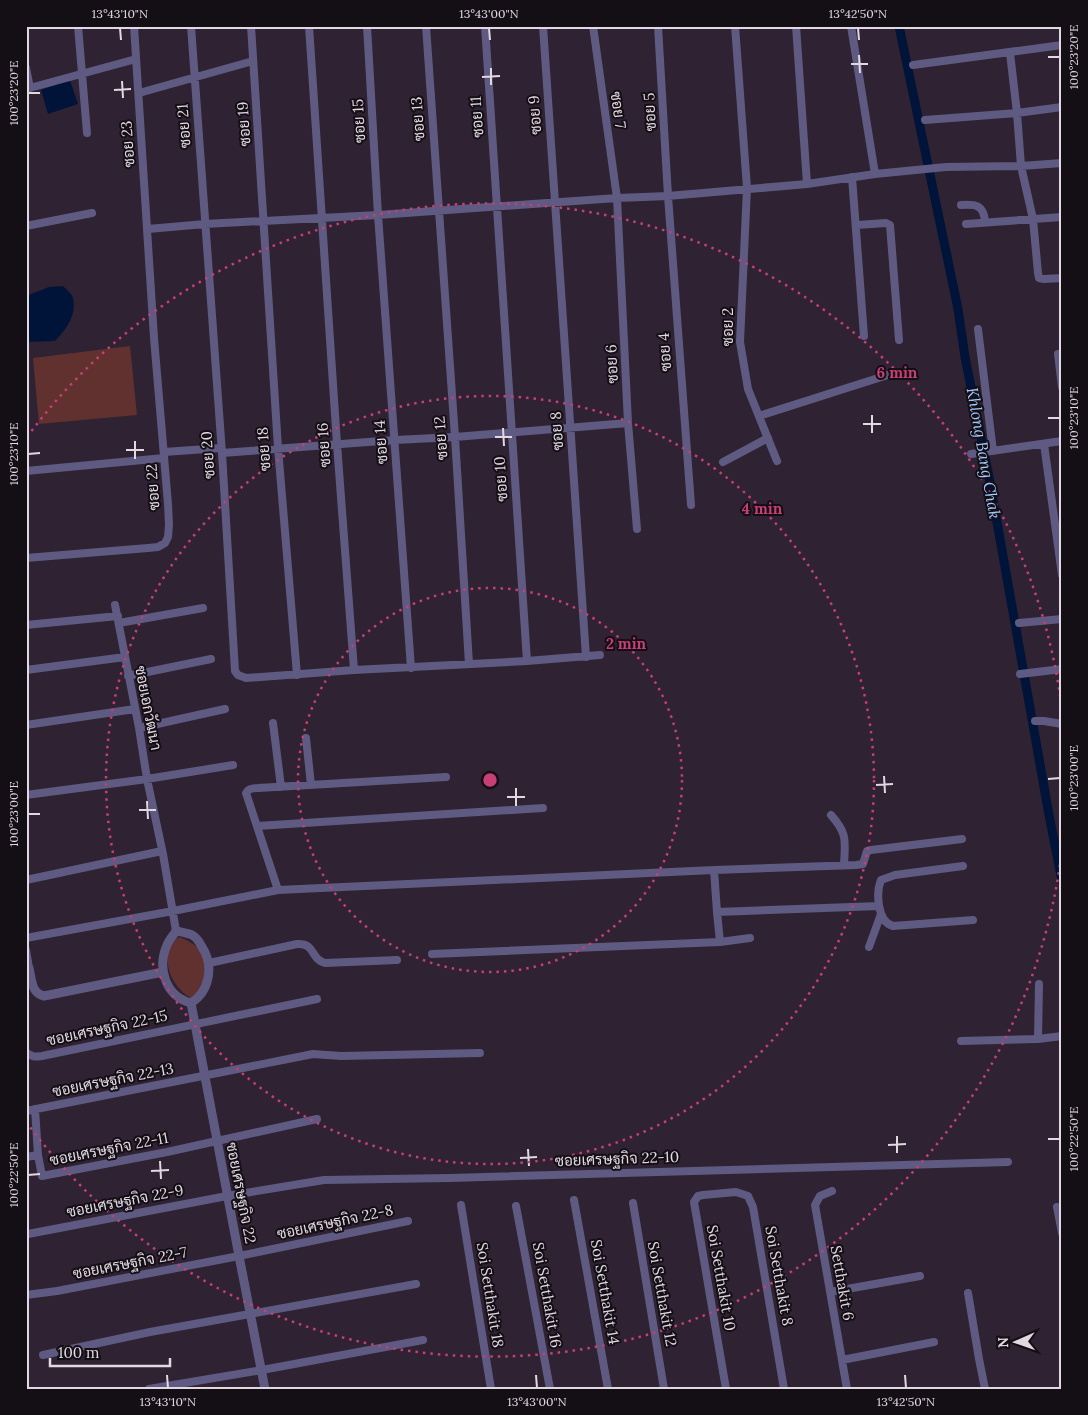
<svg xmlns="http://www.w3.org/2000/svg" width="1088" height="1415" font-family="Lora,Sarabun,serif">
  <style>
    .green { fill: #60312f }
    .water { fill: #00143a }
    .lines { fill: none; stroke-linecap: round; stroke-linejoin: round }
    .canal { stroke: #00143a; stroke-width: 9 }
    .minor { stroke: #5e5a82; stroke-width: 8 }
    .tertiary { stroke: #5e5a82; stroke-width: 9 }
    .ticks { fill: none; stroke: #e1d8e2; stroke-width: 2 }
    .ring { fill: none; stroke: #c83e76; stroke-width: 2.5; stroke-dasharray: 2.5 5 }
    .labels { text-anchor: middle; stroke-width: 4; stroke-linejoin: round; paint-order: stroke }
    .street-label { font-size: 15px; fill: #e1d8e2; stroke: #140e15 }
    .water-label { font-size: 16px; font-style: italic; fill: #a0c7fe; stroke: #140e15 }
    .centre { fill: #c83e76; stroke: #140e15; stroke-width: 2.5 }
    .ring-label { font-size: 15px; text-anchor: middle; font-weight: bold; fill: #c83e76; stroke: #140e15; stroke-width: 4; stroke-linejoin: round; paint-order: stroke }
    .neatline { fill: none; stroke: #e1d8e2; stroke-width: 2 }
    .ticks-label { font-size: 12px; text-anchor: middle; fill: #e1d8e2 }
  </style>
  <rect width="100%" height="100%" fill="#2f2232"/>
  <path class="green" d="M 130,346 L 137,415 L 39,424 L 33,358 Z
    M 179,937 C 198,944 206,953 205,973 C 204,978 203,985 200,989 C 198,992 194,995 191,998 C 170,986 157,954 179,937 Z"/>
  <path class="water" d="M 70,80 L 78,104 L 48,114 L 41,90 Z
    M 63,286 C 66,289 72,294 73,298 C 77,316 66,329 55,341 L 26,342 L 26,296 L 49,287 Z"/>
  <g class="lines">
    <path class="canal" d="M 899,26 L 958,309 L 965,357 L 989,477 L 1049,815 L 1062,881"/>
    <path class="minor" d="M 78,26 L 87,133
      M 191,26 L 222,453 L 235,671 L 238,675 L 246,678 L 354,670 L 527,661 L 600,655
      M 251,26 L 278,448 L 297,675
      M 309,26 L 337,444 L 354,670
      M 367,26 L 378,215 L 411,668
      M 426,26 L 455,437 L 469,664
      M 485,26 L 527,661
      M 543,26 L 586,657
      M 593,26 L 617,198 L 628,423 L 637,529
      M 658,26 L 668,196 L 691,505
      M 735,26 L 747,188 L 740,342 L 748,389 L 777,461
      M 796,26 L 807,184
      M 851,26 L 875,174
      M 1010,53 L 1017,113 L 1021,166 L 1033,219 L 1038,273 L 1039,278 L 1044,279 L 1062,278
      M 913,65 L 1062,45
      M 26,68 L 30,88
      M 26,89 L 136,59
      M 139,93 L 253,61
      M 925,120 L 1017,113 L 1062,107
      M 852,177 L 864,336
      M 961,205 C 976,204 984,205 985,222
      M 966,224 L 1062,217
      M 857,225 L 886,223 L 890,225 L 899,340
      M 26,226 L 92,213
      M 148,229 L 205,224 L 378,215 L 617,198 L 668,196 L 807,184 L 875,174 L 946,167 L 1021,166 L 1062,163
      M 978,329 L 993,451
      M 1058,354 L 1062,387
      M 759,416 L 894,373
      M 1044,444 L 1062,575
      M 164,452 L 221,448
      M 222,453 L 395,440 L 455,437 L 628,423
      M 971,454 L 1062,441
      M 723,462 L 768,438
      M 26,471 L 164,458
      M 26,558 L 148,548 L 158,547 L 165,543 L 168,537 L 169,525 L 168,504 L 154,338 L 134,26
      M 115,605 L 139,728 L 147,779 L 163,854 L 176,931
      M 119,623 L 203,608
      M 1019,623 L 1062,619
      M 26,625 L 118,616
      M 26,670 L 125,657
      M 1020,674 L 1062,669
      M 128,676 L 211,659
      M 1035,721 L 1044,721 L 1062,724
      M 273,723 L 281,787
      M 26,725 L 135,709
      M 139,728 L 225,709
      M 306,738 L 311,785
      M 26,795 L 147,779 L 233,765
      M 831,815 C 848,834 845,841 844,865
      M 257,826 L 543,808
      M 963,866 L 895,875 L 881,880 C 876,892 877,922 893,926 L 973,920
      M 714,870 L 717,912 L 879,906
      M 26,880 L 162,851
      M 278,890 L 246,793 C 248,789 253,788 258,788 L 446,777
      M 26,938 L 173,911 L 278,890 L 714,870 L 856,865 L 863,864 L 867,851 L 871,850 L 962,839
      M 720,942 L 750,938
      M 869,947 L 881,914
      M 26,950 L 29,968
      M 432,954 L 720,942 L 717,912
      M 209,963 L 297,944 C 316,943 310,959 325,963 L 397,960
      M 1038,1039 L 1039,984
      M 961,1041 L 1038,1039 L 1062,1036
      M 26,1052 C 31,1057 35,1057 42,1056 L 317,999
      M 35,1109 L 38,1155 L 42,1176 L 167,1152 L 317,1119
      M 26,1111 L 313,1054 L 341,1056 L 480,1053
      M 26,1157 L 38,1155
      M 832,1191 L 820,1196 L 815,1205 L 847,1389
      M 574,1200 L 608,1389
      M 633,1203 L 664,1389
      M 461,1205 L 491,1389
      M 516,1206 L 550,1389
      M 1057,1207 L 1062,1233
      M 28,1234 L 227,1196 L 324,1180 L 450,1178 L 1008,1162
      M 830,1292 L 920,1276
      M 968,1293 L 979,1359 L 985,1389
      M 26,1295 L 57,1291 L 239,1256 L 408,1221
      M 43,1355 L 150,1332 L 416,1284
      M 842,1360 L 934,1342
      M 149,1389 L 262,1370 L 423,1340
      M 726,1389 L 694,1202 L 698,1196 L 703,1195 L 736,1192 L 748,1196 L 753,1207 L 784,1389"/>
    <path class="tertiary" d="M 176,931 C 181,932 187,933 192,935 C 196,937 200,943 202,947 C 214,965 210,991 191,1003 C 165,996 157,968 167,945 C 169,940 173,936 176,931 Z
      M 26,969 L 29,968 C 32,980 31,993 44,996 L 163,972
      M 191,1003 L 239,1256 L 265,1389"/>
  </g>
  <path class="ticks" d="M 120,28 L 121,40M 489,28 L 490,40M 858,28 L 859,40M 859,55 L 860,73M 1048,57 L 1060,57M 851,64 L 868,64M 491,68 L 491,85M 482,77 L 500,76M 122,81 L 123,98M 114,90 L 131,89M 28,93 L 40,93M 872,415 L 872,433M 1048,418 L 1060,418M 863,424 L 881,424M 503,428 L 504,446M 495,437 L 512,437M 135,441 L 135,459M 126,450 L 144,450M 28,454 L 40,453M 884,776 L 885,793M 1048,779 L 1060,778M 876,785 L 893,784M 516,788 L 516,806M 507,797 L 525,797M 147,801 L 148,819M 139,810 L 156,810M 28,814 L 40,814M 897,1136 L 897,1153M 1048,1139 L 1060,1139M 888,1145 L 906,1144M 528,1149 L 529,1166M 520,1158 L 537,1157M 160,1161 L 161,1179M 151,1171 L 169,1170M 28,1175 L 40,1174M 167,1375 L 168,1388M 536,1375 L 537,1388M 905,1375 L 906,1388"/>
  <g class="ring">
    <circle cx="490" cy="780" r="192"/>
    <circle cx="490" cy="780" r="384"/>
    <path d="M1062 850A576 576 0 0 1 27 1123M27 437A576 576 0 0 1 1062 710"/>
  </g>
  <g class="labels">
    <g class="street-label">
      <text transform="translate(618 110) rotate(82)" y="5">ซอย 7</text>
      <text transform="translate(650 112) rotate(-93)" y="5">ซอย 5</text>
      <text transform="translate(535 115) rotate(-94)" y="5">ซอย 9</text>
      <text transform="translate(477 117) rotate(-94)" y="5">ซอย 11</text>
      <text transform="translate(418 119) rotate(-94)" y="5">ซอย 13</text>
      <text transform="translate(359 121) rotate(-93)" y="5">ซอย 15</text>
      <text transform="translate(244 124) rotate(-94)" y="5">ซอย 19</text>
      <text transform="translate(184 126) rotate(-94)" y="5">ซอย 21</text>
      <text transform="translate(128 144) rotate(-94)" y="5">ซอย 23</text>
      <text transform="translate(728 327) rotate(-90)" y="5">ซอย 2</text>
      <text transform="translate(665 352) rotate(-94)" y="5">ซอย 4</text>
      <text transform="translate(612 364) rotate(-93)" y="5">ซอย 6</text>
      <text transform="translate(557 431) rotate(-94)" y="5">ซอย 8</text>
      <text transform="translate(441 438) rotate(-94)" y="5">ซอย 12</text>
      <text transform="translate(381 442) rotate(-94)" y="5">ซอย 14</text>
      <text transform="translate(324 445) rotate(-94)" y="5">ซอย 16</text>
      <text transform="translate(264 449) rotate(-94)" y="5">ซอย 18</text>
      <text transform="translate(208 455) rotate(-94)" y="5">ซอย 20</text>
      <text transform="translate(501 479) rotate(-94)" y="5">ซอย 10</text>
      <text transform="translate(153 487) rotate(-94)" y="5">ซอย 22</text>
      <text transform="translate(148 708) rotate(79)" y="5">ซอยเอกวัฒนา</text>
      <text transform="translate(107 1028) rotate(-12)" y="5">ซอยเศรษฐกิจ 22-15</text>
      <text transform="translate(113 1080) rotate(-11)" y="5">ซอยเศรษฐกิจ 22-13</text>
      <text transform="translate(109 1149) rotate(-11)" y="5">ซอยเศรษฐกิจ 22-11</text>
      <text transform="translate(617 1159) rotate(-2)" y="5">ซอยเศรษฐกิจ 22-10</text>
      <text transform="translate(241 1193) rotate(79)" y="5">ซอยเศรษฐกิจ 22</text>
      <text transform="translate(125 1201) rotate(-11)" y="5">ซอยเศรษฐกิจ 22-9</text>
      <text transform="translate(335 1222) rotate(-12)" y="5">ซอยเศรษฐกิจ 22-8</text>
      <text transform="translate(130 1263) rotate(-11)" y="5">ซอยเศรษฐกิจ 22-7</text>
      <text transform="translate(779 1276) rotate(80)" y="5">Soi Setthakit 8</text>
      <text transform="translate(721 1278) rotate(80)" y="5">Soi Setthakit 10</text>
      <text transform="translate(842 1283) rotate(80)" y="5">Setthakit 6</text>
      <text transform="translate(605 1292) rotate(80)" y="5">Soi Setthakit 14</text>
      <text transform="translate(662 1294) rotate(80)" y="5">Soi Setthakit 12</text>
      <text transform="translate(490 1295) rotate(81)" y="5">Soi Setthakit 18</text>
      <text transform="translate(547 1295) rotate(80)" y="5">Soi Setthakit 16</text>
    </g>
    <g class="water-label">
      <text transform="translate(984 453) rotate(80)" y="6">Khlong Bang Chak</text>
    </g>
  </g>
  <circle cx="490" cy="780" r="8" class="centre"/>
  <g class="ring-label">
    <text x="897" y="378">6 min</text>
    <text x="762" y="514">4 min</text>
    <text x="626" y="649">2 min</text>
  </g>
  <rect width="1088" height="1415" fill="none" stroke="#140e15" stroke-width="55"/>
  <g transform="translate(1016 1342) rotate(268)" stroke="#140e15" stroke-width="4" paint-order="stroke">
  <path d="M0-4L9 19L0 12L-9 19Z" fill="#e1d8e2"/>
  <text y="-8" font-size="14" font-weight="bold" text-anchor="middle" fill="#e1d8e2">N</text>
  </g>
  <path d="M50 1358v8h120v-8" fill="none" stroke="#e1d8e2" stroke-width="2.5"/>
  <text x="58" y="1358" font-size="15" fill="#e1d8e2" stroke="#140e15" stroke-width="4" paint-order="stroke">100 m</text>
  <rect x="28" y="28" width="1032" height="1360" class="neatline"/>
  <g class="ticks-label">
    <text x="120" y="18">13°43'10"N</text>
    <text x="489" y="18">13°43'00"N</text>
    <text x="858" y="18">13°42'50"N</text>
    <text transform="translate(1074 57) rotate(-90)" y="4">100°23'20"E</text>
    <text transform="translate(14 93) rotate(-90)" y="4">100°23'20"E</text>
    <text transform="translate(1074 418) rotate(-90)" y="4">100°23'10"E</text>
    <text transform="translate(14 454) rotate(-90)" y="4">100°23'10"E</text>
    <text transform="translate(1074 778) rotate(-90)" y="4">100°23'00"E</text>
    <text transform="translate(14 814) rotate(-90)" y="4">100°23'00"E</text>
    <text transform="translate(1074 1139) rotate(-90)" y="4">100°22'50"E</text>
    <text transform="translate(14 1175) rotate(-90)" y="4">100°22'50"E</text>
    <text x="168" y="1406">13°43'10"N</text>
    <text x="537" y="1406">13°43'00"N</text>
    <text x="906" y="1406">13°42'50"N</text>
  </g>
</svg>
